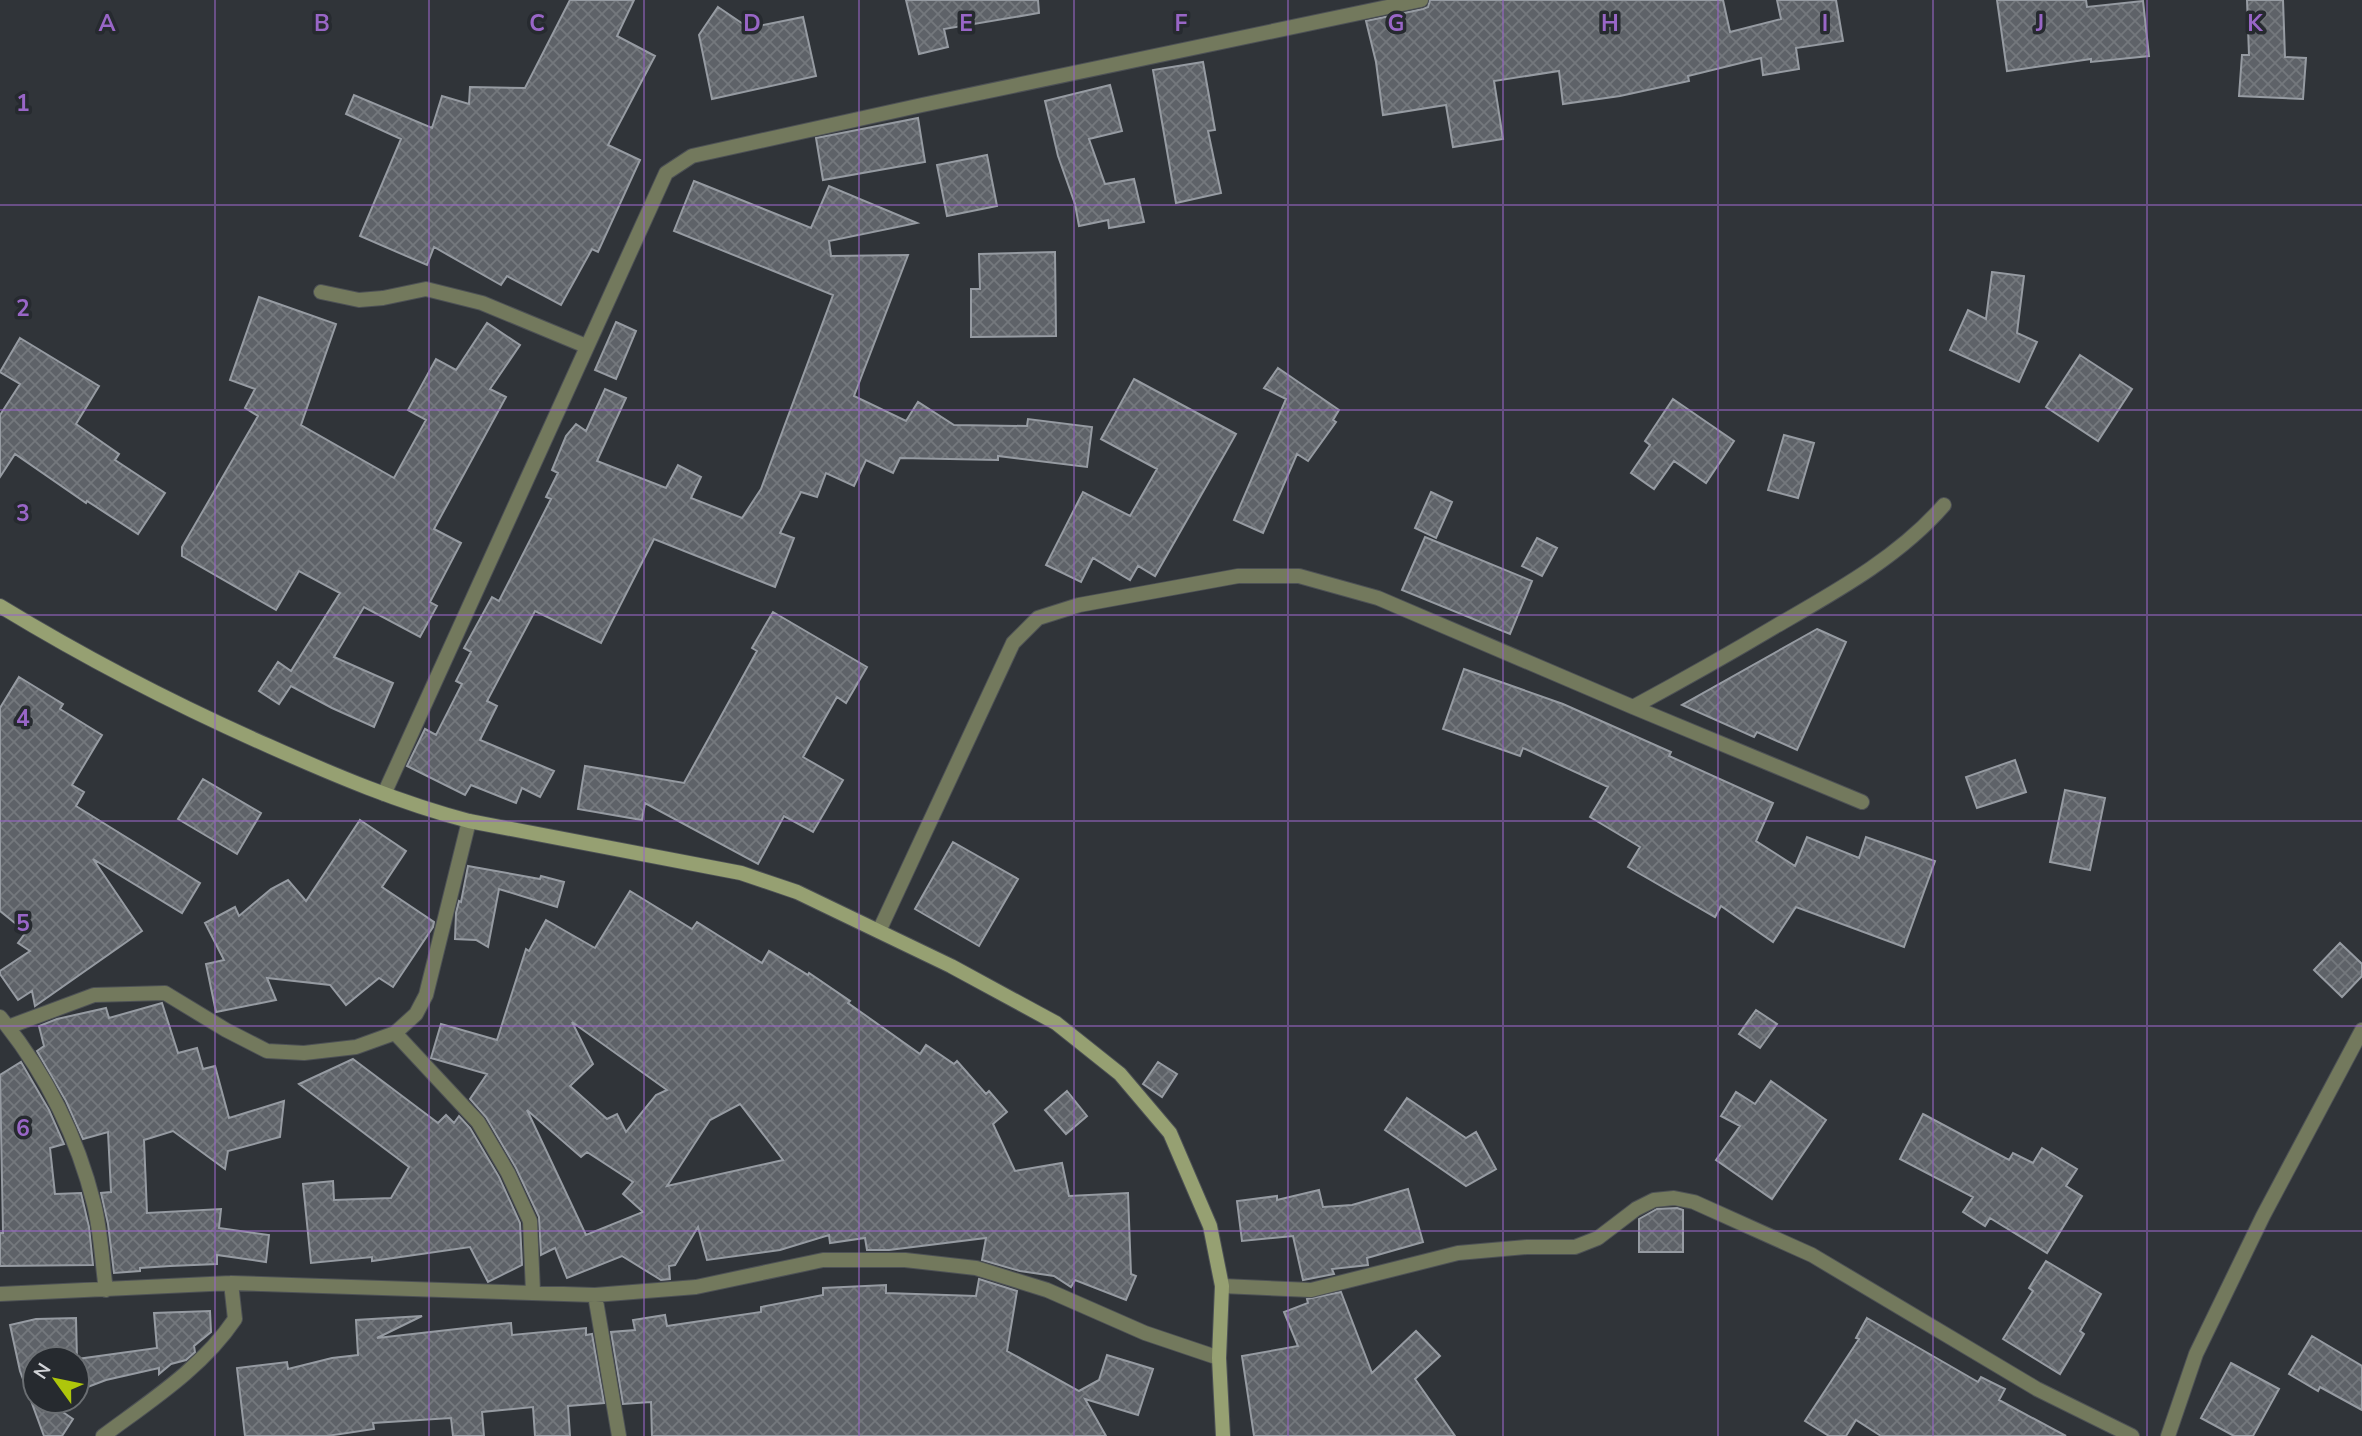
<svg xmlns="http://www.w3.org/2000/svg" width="2362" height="1436" font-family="'Nunito Sans',sans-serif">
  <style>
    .building { fill: url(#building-cross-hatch); stroke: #969ba2; stroke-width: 2; fill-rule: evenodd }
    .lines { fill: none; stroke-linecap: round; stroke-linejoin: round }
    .street-casing { stroke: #4d5155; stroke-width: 16 }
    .secondary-casing { stroke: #4d5155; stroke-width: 16 }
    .street { stroke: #73795d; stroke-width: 14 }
    .secondary { stroke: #96a072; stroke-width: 14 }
    .grid { fill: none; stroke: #9966c7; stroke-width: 2; stroke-opacity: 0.55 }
    .grid-label { font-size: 23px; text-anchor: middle; font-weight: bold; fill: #9966c7; stroke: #262a2f; stroke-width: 7; stroke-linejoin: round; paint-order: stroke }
  </style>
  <defs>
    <pattern id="building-cross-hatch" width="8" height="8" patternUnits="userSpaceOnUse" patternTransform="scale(1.75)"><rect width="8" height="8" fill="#5e6268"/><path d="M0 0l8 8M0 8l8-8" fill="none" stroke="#74787d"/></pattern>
  </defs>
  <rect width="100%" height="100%" fill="#303439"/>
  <path class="building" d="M 570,0 L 634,0 L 617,36 L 655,56 L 608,145 L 640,160 L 598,252 L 592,249 L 561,305 L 507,276 L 501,285 L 434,247 L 427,265 L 360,236 L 401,139 L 346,114 L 354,95 L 432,128 L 442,96 L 469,104 L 470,87 L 525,88 Z
    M 906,0 L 1038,0 L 1039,13 L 944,29 L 948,47 L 919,54 Z
    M 1430,0 L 1723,0 L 1730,32 L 1781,19 L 1777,0 L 1836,0 L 1843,41 L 1796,48 L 1799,69 L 1763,75 L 1761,58 L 1688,76 L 1689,81 L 1620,96 L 1563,104 L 1559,71 L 1494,81 L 1503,139 L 1453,147 L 1446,105 L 1383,115 L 1376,62 L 1366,21 L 1423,9 L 1428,7 Z
    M 1997,0 L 2086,0 L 2087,7 L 2143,1 L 2149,56 L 2091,62 L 2091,59 L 2007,71 Z
    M 2247,0 L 2283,0 L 2285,57 L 2306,58 L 2303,99 L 2239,96 L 2242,55 L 2249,55 Z
    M 718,7 L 749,28 L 803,17 L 816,76 L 712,99 L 699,35 Z
    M 1203,62 L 1215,130 L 1208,131 L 1221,193 L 1176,203 L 1153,70 Z
    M 1110,85 L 1122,131 L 1089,139 L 1105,184 L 1134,179 L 1144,222 L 1109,228 L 1108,220 L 1079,226 L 1075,204 L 1058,156 L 1045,101 Z
    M 918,118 L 925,162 L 823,180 L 816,138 Z
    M 987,155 L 997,206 L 947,216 L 937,165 Z
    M 694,181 L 811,228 L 829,186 L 917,223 L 829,241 L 831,256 L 908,255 L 854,396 L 906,421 L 918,402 L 954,425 L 1027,426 L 1028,419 L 1092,427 L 1087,467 L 998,456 L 998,460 L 900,458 L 893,473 L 866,460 L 854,486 L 826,473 L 817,497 L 801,492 L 780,533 L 794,538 L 775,587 L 654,539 L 601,643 L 535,611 L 487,701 L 497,706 L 480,740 L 554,771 L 540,797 L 522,788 L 516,803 L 471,785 L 465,795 L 407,766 L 425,729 L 436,735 L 462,684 L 456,681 L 471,652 L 464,648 L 492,597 L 499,601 L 551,499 L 546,497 L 558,473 L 552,470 L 566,436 L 576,424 L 586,431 L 605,389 L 626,398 L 597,461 L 666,488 L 678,465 L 701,477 L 691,498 L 742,518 L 761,489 L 833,295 L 674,231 Z
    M 1055,252 L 1056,336 L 971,337 L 971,289 L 980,289 L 979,254 Z
    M 1992,272 L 2024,276 L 2017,333 L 2037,342 L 2019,382 L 1950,350 L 1968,310 L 1986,319 Z
    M 259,297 L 336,324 L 301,425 L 394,478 L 426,420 L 408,410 L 436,359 L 456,370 L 487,323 L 520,345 L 490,389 L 506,397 L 434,529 L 461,543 L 430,602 L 437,606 L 420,637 L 364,607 L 334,657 L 393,683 L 374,727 L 332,708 L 291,686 L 279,704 L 259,691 L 278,662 L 291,671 L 340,593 L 299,571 L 276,610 L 182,556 L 182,547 L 258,416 L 245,408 L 255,389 L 230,380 Z
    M 616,322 L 636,331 L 616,379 L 595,370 Z
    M 20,338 L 99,386 L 76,424 L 119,454 L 115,460 L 165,493 L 138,534 L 87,501 L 86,503 L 15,454 L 0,477 L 0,415 L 20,384 L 0,372 Z
    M 2080,355 L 2132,389 L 2098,441 L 2046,407 Z
    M 1278,368 L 1339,410 L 1333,420 L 1336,422 L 1308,461 L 1297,454 L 1263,533 L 1234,520 L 1286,399 L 1264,388 Z
    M 1134,379 L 1236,434 L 1155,576 L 1138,566 L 1130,580 L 1093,558 L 1081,582 L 1046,565 L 1083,492 L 1130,516 L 1157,469 L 1101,439 Z
    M 1673,399 L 1734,441 L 1706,483 L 1674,461 L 1654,489 L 1631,473 L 1650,445 L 1645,441 Z
    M 1784,435 L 1814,443 L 1798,498 L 1768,490 Z
    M 1431,492 L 1452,502 L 1436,538 L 1415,528 Z
    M 1425,537 L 1532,581 L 1510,634 L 1402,590 Z
    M 1537,538 L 1557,548 L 1542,576 L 1522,566 Z
    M 773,612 L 867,667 L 846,703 L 837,697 L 803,757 L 843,780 L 813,832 L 784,816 L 758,864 L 645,803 L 642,820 L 578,809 L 585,766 L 684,783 L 757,651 L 752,648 Z
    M 1817,629 L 1846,642 L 1797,750 L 1757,732 L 1754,737 L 1682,705 Z
    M 1464,669 L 1563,704 L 1671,752 L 1669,756 L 1773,803 L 1756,841 L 1795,866 L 1807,837 L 1859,858 L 1866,837 L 1935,861 L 1904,947 L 1796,907 L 1773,942 L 1721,906 L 1715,917 L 1628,867 L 1640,847 L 1590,817 L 1608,787 L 1523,748 L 1520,756 L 1443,729 Z
    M 19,677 L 63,704 L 60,709 L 102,735 L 72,785 L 84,792 L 76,806 L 200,883 L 182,913 L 93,859 L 142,931 L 35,1006 L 32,991 L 18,1000 L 0,974 L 0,971 L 30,951 L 18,943 L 26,932 L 0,911 L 0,708 Z
    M 2015,760 L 2026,792 L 1977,808 L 1966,777 Z
    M 203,779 L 261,813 L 237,854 L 178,819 Z
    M 2065,790 L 2105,798 L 2090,870 L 2050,862 Z
    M 360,820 L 406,851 L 382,887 L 434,922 L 433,927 L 393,987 L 379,978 L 346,1005 L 330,985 L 267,978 L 276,1000 L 216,1012 L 206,964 L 224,960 L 205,923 L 235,907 L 239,916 L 271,889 L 288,880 L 306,901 Z
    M 953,842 L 1018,879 L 979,946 L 915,909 Z
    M 468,866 L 540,879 L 541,876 L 564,882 L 557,907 L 499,889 L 488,947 L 476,940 L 455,939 L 456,913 L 459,901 L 461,902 Z
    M 630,891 L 692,929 L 697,922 L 762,963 L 769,951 L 808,975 L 809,973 L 850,1001 L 848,1003 L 920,1054 L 926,1045 L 954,1064 L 957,1061 L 986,1094 L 989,1091 L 1007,1112 L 993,1124 L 1015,1171 L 1062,1163 L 1069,1196 L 1128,1193 L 1131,1274 L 1136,1276 L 1126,1300 L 1075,1280 L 1071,1287 L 1054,1276 L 1020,1271 L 982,1260 L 986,1238 L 889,1250 L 867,1250 L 865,1238 L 830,1243 L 829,1235 L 780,1250 L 707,1260 L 698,1227 L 675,1265 L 669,1266 L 670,1279 L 661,1280 L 622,1256 L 567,1278 L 555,1248 L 541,1255 L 539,1217 L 516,1168 L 486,1117 L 470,1099 L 487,1074 L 431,1058 L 441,1024 L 497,1040 L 526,949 L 529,951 L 546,920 L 595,948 ZM 572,1022 L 667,1090 L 656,1095 L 626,1132 L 617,1114 L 607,1119 L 570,1086 L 593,1064 ZM 740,1104 L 783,1160 L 667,1186 L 710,1120 ZM 527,1110 L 581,1157 L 587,1152 L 633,1182 L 623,1194 L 643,1212 L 586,1235 Z
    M 2340,943 L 2362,964 L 2362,976 L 2342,997 L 2314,970 Z
    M 162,1003 L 178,1053 L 197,1048 L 203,1069 L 215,1066 L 229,1118 L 284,1101 L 280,1137 L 228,1151 L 225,1169 L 173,1131 L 144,1140 L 147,1213 L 221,1209 L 219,1228 L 269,1235 L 266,1262 L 217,1255 L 217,1264 L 170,1266 L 140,1268 L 140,1271 L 114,1273 L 108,1224 L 101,1193 L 111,1192 L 108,1132 L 83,1139 L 66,1101 L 37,1051 L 44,1046 L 39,1026 L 57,1019 L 106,1008 L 109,1018 Z
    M 1756,1010 L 1777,1024 L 1760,1048 L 1739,1034 Z
    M 353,1059 L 438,1123 L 446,1115 L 454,1123 L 459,1116 L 470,1128 L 499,1177 L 520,1223 L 522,1265 L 488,1282 L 470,1247 L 372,1261 L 372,1257 L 311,1263 L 303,1184 L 333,1181 L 334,1200 L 391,1198 L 409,1167 L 299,1084 Z
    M 21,1062 L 49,1110 L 64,1144 L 50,1148 L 55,1194 L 81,1193 L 89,1227 L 93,1265 L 0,1266 L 0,1233 L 3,1233 L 0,1075 Z
    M 1158,1062 L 1177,1074 L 1162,1097 L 1143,1084 Z
    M 1771,1081 L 1826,1120 L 1772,1199 L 1716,1160 L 1740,1126 L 1721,1116 L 1736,1092 L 1755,1104 Z
    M 1067,1091 L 1087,1116 L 1066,1134 L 1045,1110 Z
    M 1407,1098 L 1466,1138 L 1476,1132 L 1496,1169 L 1466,1186 L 1385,1130 Z
    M 1923,1114 L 2009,1160 L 2013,1153 L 2033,1163 L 2042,1148 L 2077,1169 L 2066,1186 L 2082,1196 L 2047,1253 L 1990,1218 L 1985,1226 L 1963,1212 L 1973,1197 L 1900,1159 Z
    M 1408,1189 L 1423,1242 L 1367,1258 L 1368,1265 L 1332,1269 L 1334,1274 L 1303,1280 L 1293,1236 L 1242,1241 L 1237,1201 L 1277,1196 L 1277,1200 L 1319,1190 L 1323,1207 L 1352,1205 Z
    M 1677,1208 L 1683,1210 L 1683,1252 L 1639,1252 L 1639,1219 L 1657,1209 Z
    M 2046,1261 L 2101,1294 L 2080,1331 L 2084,1334 L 2060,1374 L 2003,1339 L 2033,1291 L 2029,1288 Z
    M 979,1279 L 1017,1291 L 1007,1351 L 1079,1391 L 1099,1380 L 1107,1355 L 1153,1369 L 1138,1415 L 1085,1399 L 1106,1436 L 652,1436 L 651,1402 L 623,1404 L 611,1332 L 635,1330 L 633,1320 L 665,1315 L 667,1326 L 761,1312 L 761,1307 L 823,1295 L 823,1288 L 886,1285 L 886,1293 L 976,1296 Z
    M 1341,1292 L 1372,1373 L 1416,1331 L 1440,1356 L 1415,1379 L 1455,1436 L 1254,1436 L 1242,1356 L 1298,1346 L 1284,1312 L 1308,1303 L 1307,1299 Z
    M 210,1311 L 211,1332 L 194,1346 L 195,1352 L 186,1360 L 171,1364 L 159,1374 L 159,1368 L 106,1380 L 77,1391 L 77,1359 L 35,1359 L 35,1401 L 50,1401 L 48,1402 L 73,1419 L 62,1436 L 44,1436 L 20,1371 L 10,1325 L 36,1319 L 76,1318 L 77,1359 L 157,1348 L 154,1313 Z
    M 422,1316 L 377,1338 L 511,1323 L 512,1335 L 586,1328 L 586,1335 L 592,1334 L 604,1403 L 568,1406 L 570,1436 L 535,1436 L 533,1407 L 482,1412 L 484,1436 L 453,1436 L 451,1418 L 373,1423 L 374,1429 L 327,1436 L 245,1436 L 237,1368 L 287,1362 L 288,1369 L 332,1358 L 358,1355 L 356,1320 Z
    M 1867,1318 L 1978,1382 L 1981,1377 L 2005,1389 L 1999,1400 L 2066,1436 L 1881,1436 L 1856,1420 L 1846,1436 L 1829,1436 L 1805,1421 L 1859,1339 L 1856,1338 Z
    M 2312,1336 L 2362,1366 L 2362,1410 L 2320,1387 L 2318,1391 L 2289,1374 Z
    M 2231,1363 L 2279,1389 L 2253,1436 L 2234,1436 L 2201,1418 Z"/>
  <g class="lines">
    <g class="street-casing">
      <path id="street" d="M 321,292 L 359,300 L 383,298 L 426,289 L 482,303 L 586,346
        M 1633,707 C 1681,681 1729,654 1776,626 C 1835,592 1899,557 1944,505
        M 384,794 L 666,173 L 692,156 L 922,105 L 1421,0
        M 879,931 L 1013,643 L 1038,618 L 1079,605 L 1238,576 L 1299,576 L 1378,598 L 1633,707 L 1862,802
        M 0,1017 C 45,1072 77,1136 94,1204 C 101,1232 102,1262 106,1290
        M 8,1027 L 94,995 L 165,993 L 226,1030 L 267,1051 L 304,1053 L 356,1047 L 395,1033 L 416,1014 L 426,995 L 469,821
        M 395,1033 L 478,1122 L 508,1173 L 530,1221 L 533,1292
        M 1222,1286 L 1311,1290 L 1458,1253 L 1527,1247 L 1575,1247 L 1598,1238 L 1636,1209 L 1654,1200 L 1674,1198 L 1694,1202 L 1812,1255 L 2037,1389 L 2132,1436
        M 0,1294 L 231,1283 L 595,1295 L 696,1287 L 823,1260 L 905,1260 L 976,1268 L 1047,1290 L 1145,1333 L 1219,1358
        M 595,1295 L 619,1436
        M 103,1436 C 150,1401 202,1368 235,1319 L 231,1283
        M 2168,1436 L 2196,1354 L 2263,1216 L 2362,1030"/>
    </g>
    <g class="secondary-casing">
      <path id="secondary" d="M 0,606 C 87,659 176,705 269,746 C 334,775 400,803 469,821 L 741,873 L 797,892 L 951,966 L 1056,1023 L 1120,1074 L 1170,1133 L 1210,1226 L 1222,1286 L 1219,1358 L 1223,1436"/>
    </g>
    <use href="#street" class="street"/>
    <use href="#secondary" class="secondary"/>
  </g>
  <path class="grid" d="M 215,0 L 215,1436M 429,0 L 429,1436M 644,0 L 644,1436M 859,0 L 859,1436M 1074,0 L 1074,1436M 1288,0 L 1288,1436M 1503,0 L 1503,1436M 1718,0 L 1718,1436M 1933,0 L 1933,1436M 2147,0 L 2147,1436M 0,205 L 2362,205M 0,410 L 2362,410M 0,615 L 2362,615M 0,821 L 2362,821M 0,1026 L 2362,1026M 0,1231 L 2362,1231"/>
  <g class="grid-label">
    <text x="107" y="31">A</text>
    <text x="322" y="31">B</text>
    <text x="537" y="31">C</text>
    <text x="752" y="31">D</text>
    <text x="966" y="31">E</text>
    <text x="1181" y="31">F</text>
    <text x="1396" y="31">G</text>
    <text x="1610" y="31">H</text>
    <text x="1825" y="31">I</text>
    <text x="2040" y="31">J</text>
    <text x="2255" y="31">K</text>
    <text x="23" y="111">1</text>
    <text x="23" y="316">2</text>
    <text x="23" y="521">3</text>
    <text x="23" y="726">4</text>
    <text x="23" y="931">5</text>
    <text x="23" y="1136">6</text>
  </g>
  <g transform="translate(56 1380) rotate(303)"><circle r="33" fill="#262a2f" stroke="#6a6e72" stroke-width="2"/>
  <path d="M0-5L12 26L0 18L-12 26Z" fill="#aec60b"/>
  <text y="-10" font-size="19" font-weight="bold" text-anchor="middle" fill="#d1d3d7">N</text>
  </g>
</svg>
